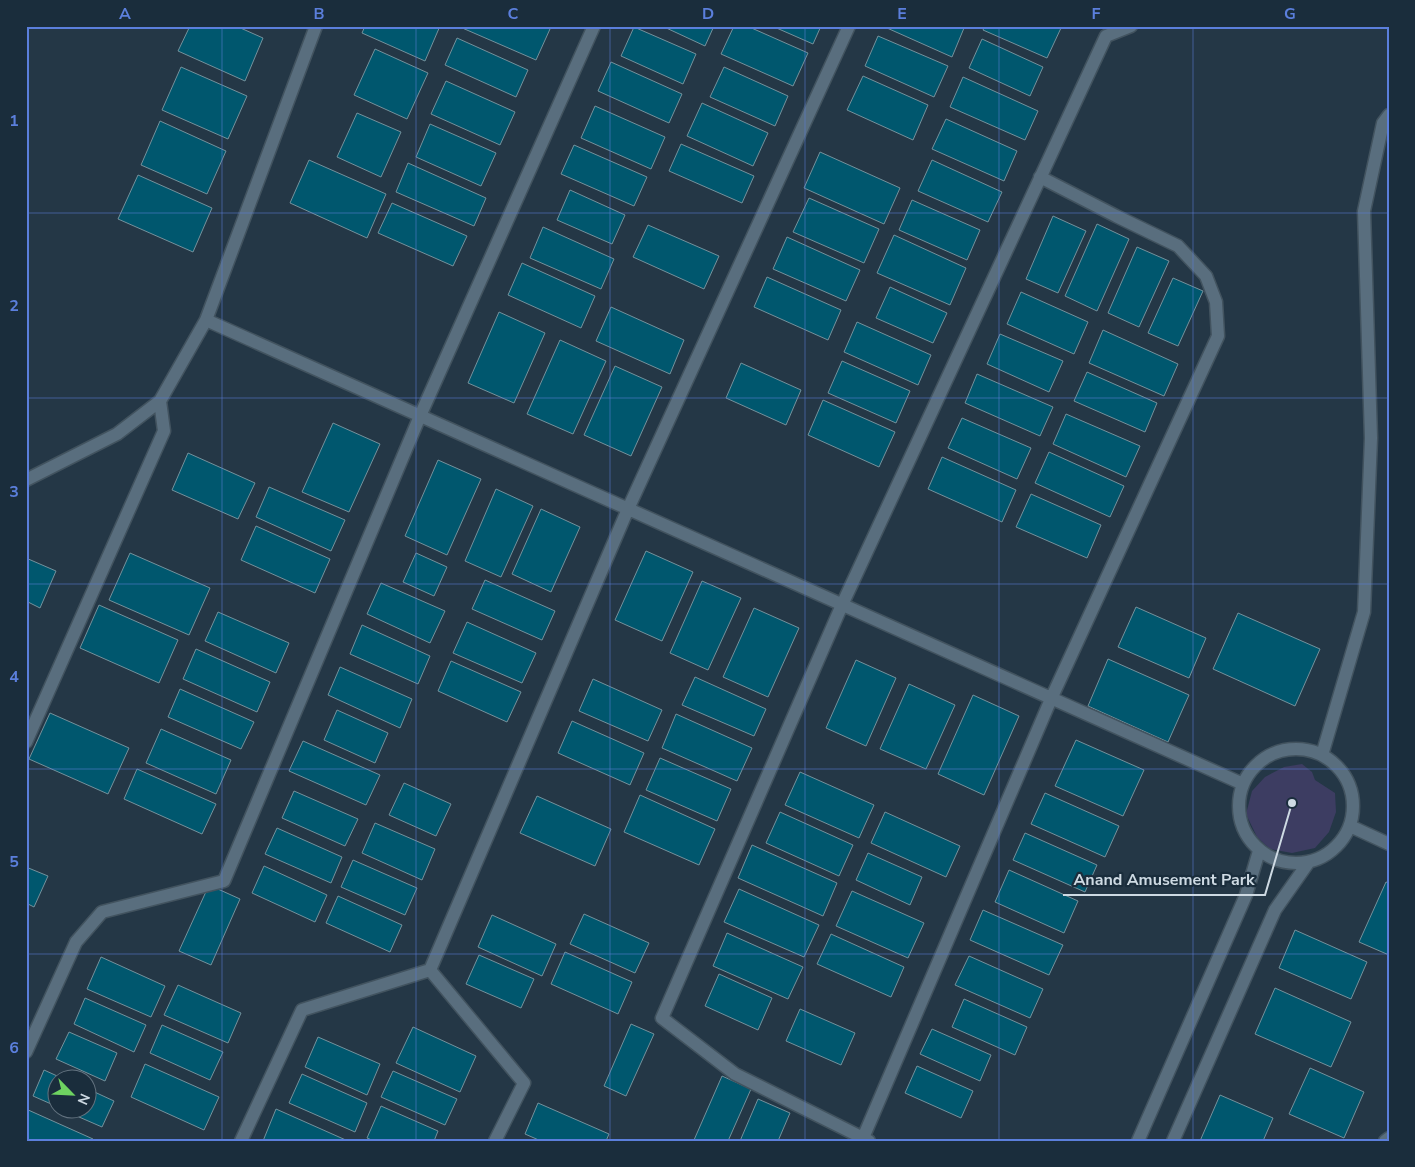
<svg xmlns="http://www.w3.org/2000/svg" width="1415" height="1167" font-family="'Nunito Sans',sans-serif">
  <style>
    .green { fill: #3d3d62 }
    .building { fill: #00576e; stroke: #74919c }
    .lines { fill: none; stroke-linecap: round; stroke-linejoin: round }
    .minor-casing { stroke: #42535f; stroke-width: 15 }
    .minor { stroke: #596e7e; stroke-width: 12 }
    .grid { fill: none; stroke: #5b7fdc; stroke-width: 1; stroke-opacity: 0.55 }
    .leader { fill: none; stroke: #cedae3; stroke-width: 2 }
    .callout-dot { fill: #cedae3; stroke: #1a2d3c; stroke-width: 2 }
    .callout-label { font-size: 16px; text-anchor: middle; font-weight: bold; fill: #cedae3; stroke: #1a2d3c; stroke-width: 4.5; stroke-linejoin: round; paint-order: stroke }
    .neatline { fill: none; stroke: #5b7fdc; stroke-width: 2 }
    .grid-label { font-size: 16px; text-anchor: middle; font-weight: bold; fill: #5b7fdc }
  </style>
  <rect width="100%" height="100%" fill="#243746"/>
  <path class="green" d="M 1302,764 L 1312,772 L 1315,780 L 1335,793 L 1336,812 L 1329,832 L 1315,848 L 1292,853 L 1270,849 L 1257,837 L 1246,814 L 1252,791 L 1265,777 L 1284,767 Z"/>
  <path class="building" d="M 190,26 L 236,26 L 263,38 L 245,81 L 178,51 Z
    M 365,26 L 440,26 L 425,61 L 362,33 Z
    M 543,26 L 550,29 L 536,60 L 460,27 Z
    M 662,26 L 714,26 L 705,46 Z
    M 734,26 L 747,26 L 808,53 L 793,86 L 721,54 Z
    M 772,26 L 821,26 L 813,44 Z
    M 888,26 L 960,26 L 964,28 L 952,57 L 887,28 Z
    M 985,26 L 1058,26 L 1061,28 L 1047,58 L 983,30 Z
    M 634,27 L 696,54 L 683,84 L 621,56 Z
    M 878,36 L 948,66 L 934,97 L 865,66 Z
    M 457,38 L 528,70 L 516,97 L 445,65 Z
    M 982,39 L 1043,67 L 1030,96 L 969,68 Z
    M 375,49 L 428,73 L 407,119 L 354,95 Z
    M 611,62 L 682,94 L 669,123 L 598,91 Z
    M 181,67 L 247,96 L 228,139 L 162,110 Z
    M 724,67 L 788,96 L 775,126 L 710,97 Z
    M 863,76 L 928,105 L 913,140 L 847,110 Z
    M 963,77 L 1038,111 L 1025,140 L 950,107 Z
    M 446,81 L 515,112 L 500,145 L 431,114 Z
    M 702,103 L 768,133 L 753,166 L 687,136 Z
    M 595,106 L 665,137 L 651,169 L 581,138 Z
    M 357,113 L 401,132 L 381,177 L 337,157 Z
    M 946,119 L 1017,151 L 1004,181 L 932,149 Z
    M 160,121 L 226,151 L 207,194 L 141,165 Z
    M 430,124 L 496,153 L 481,186 L 416,157 Z
    M 681,144 L 754,176 L 742,203 L 669,171 Z
    M 574,145 L 647,177 L 634,206 L 561,174 Z
    M 820,152 L 900,188 L 884,224 L 804,188 Z
    M 309,160 L 386,194 L 367,238 L 290,203 Z
    M 932,160 L 1002,192 L 988,222 L 918,191 Z
    M 408,163 L 486,198 L 474,226 L 396,192 Z
    M 138,175 L 212,208 L 193,252 L 118,219 Z
    M 570,190 L 625,215 L 612,244 L 557,220 Z
    M 809,198 L 879,229 L 864,263 L 793,232 Z
    M 912,200 L 980,230 L 967,260 L 899,230 Z
    M 392,203 L 467,236 L 453,266 L 378,233 Z
    M 1053,216 L 1086,231 L 1058,293 L 1026,279 Z
    M 1097,224 L 1129,239 L 1097,311 L 1065,296 Z
    M 648,225 L 719,256 L 704,289 L 633,257 Z
    M 543,227 L 614,259 L 601,289 L 530,258 Z
    M 894,235 L 966,268 L 950,305 L 877,273 Z
    M 787,237 L 860,270 L 846,301 L 773,269 Z
    M 1137,247 L 1169,261 L 1139,327 L 1108,313 Z
    M 522,263 L 595,296 L 581,328 L 508,295 Z
    M 767,277 L 841,310 L 828,340 L 754,307 Z
    M 1173,278 L 1203,291 L 1178,346 L 1148,333 Z
    M 890,287 L 947,313 L 933,343 L 876,318 Z
    M 1021,292 L 1088,322 L 1074,354 L 1007,324 Z
    M 611,307 L 684,340 L 670,374 L 596,341 Z
    M 499,312 L 545,333 L 514,403 L 468,383 Z
    M 857,322 L 931,355 L 918,385 L 844,352 Z
    M 1103,330 L 1178,364 L 1164,396 L 1089,363 Z
    M 1000,334 L 1063,361 L 1049,392 L 987,364 Z
    M 560,340 L 606,361 L 573,434 L 527,414 Z
    M 842,361 L 910,391 L 896,423 L 828,393 Z
    M 741,363 L 801,390 L 786,425 L 726,398 Z
    M 615,366 L 662,387 L 631,456 L 584,435 Z
    M 1087,372 L 1157,403 L 1145,432 L 1074,401 Z
    M 977,374 L 1053,407 L 1040,436 L 965,403 Z
    M 823,400 L 895,432 L 879,467 L 808,435 Z
    M 1066,414 L 1140,446 L 1126,477 L 1053,444 Z
    M 962,418 L 1031,448 L 1017,479 L 948,448 Z
    M 333,423 L 380,444 L 349,512 L 302,492 Z
    M 1049,452 L 1124,486 L 1110,517 L 1035,483 Z
    M 188,453 L 255,483 L 238,519 L 172,490 Z
    M 942,457 L 1016,490 L 1002,522 L 928,489 Z
    M 438,460 L 481,479 L 447,555 L 405,536 Z
    M 269,487 L 345,520 L 331,551 L 256,517 Z
    M 496,489 L 533,506 L 501,577 L 465,561 Z
    M 1031,494 L 1101,525 L 1087,558 L 1016,527 Z
    M 541,509 L 580,527 L 551,592 L 512,574 Z
    M 256,526 L 330,559 L 315,593 L 241,560 Z
    M 646,551 L 693,572 L 662,641 L 615,620 Z
    M 130,553 L 210,588 L 189,635 L 109,600 Z
    M 416,553 L 447,567 L 434,596 L 403,582 Z
    M 26,558 L 56,571 L 40,608 L 26,601 Z
    M 485,580 L 555,611 L 542,640 L 472,609 Z
    M 702,581 L 741,598 L 708,670 L 670,653 Z
    M 381,583 L 445,611 L 430,643 L 367,614 Z
    M 99,605 L 178,640 L 159,683 L 80,648 Z
    M 1136,607 L 1206,638 L 1189,678 L 1118,647 Z
    M 754,608 L 799,628 L 768,697 L 723,677 Z
    M 218,612 L 289,643 L 276,673 L 205,641 Z
    M 1238,613 L 1320,649 L 1295,706 L 1213,669 Z
    M 467,622 L 536,653 L 522,683 L 453,653 Z
    M 362,625 L 430,656 L 418,684 L 350,654 Z
    M 196,649 L 270,682 L 257,712 L 183,679 Z
    M 1108,659 L 1189,695 L 1168,742 L 1088,706 Z
    M 856,660 L 896,678 L 866,746 L 826,728 Z
    M 451,661 L 521,692 L 507,722 L 438,691 Z
    M 340,667 L 412,699 L 400,728 L 328,695 Z
    M 695,677 L 766,709 L 754,736 L 682,705 Z
    M 593,679 L 662,710 L 648,741 L 579,711 Z
    M 909,684 L 955,705 L 926,769 L 880,749 Z
    M 180,689 L 254,722 L 241,749 L 168,717 Z
    M 973,695 L 1019,716 L 984,795 L 938,774 Z
    M 337,710 L 388,733 L 375,763 L 324,740 Z
    M 50,713 L 129,748 L 108,794 L 29,759 Z
    M 676,714 L 752,748 L 737,781 L 662,748 Z
    M 572,721 L 644,753 L 630,785 L 558,753 Z
    M 161,729 L 231,760 L 216,794 L 146,763 Z
    M 1076,740 L 1144,770 L 1123,816 L 1055,786 Z
    M 303,741 L 380,775 L 366,805 L 289,771 Z
    M 660,758 L 731,789 L 717,821 L 646,790 Z
    M 137,769 L 216,804 L 202,834 L 124,799 Z
    M 800,772 L 874,805 L 859,838 L 785,805 Z
    M 404,783 L 451,804 L 436,836 L 389,815 Z
    M 294,791 L 358,819 L 345,846 L 282,818 Z
    M 1045,793 L 1119,826 L 1105,857 L 1031,824 Z
    M 640,795 L 715,829 L 699,865 L 624,832 Z
    M 537,796 L 611,829 L 595,866 L 520,833 Z
    M 780,812 L 853,845 L 839,876 L 766,843 Z
    M 885,812 L 960,846 L 946,877 L 871,843 Z
    M 375,823 L 435,849 L 422,880 L 362,853 Z
    M 277,828 L 342,857 L 331,883 L 265,854 Z
    M 1025,833 L 1097,865 L 1085,892 L 1013,860 Z
    M 752,845 L 837,883 L 823,916 L 738,878 Z
    M 868,853 L 922,877 L 910,905 L 856,880 Z
    M 353,860 L 417,888 L 405,915 L 341,887 Z
    M 264,866 L 327,895 L 315,922 L 252,893 Z
    M 26,867 L 48,876 L 34,907 L 26,903 Z
    M 1009,870 L 1078,901 L 1064,933 L 995,902 Z
    M 1386,882 L 1389,883 L 1389,955 L 1359,942 Z
    M 209,885 L 240,899 L 211,965 L 179,951 Z
    M 739,889 L 819,925 L 804,957 L 724,922 Z
    M 852,891 L 924,923 L 908,958 L 836,926 Z
    M 338,896 L 402,925 L 390,952 L 326,923 Z
    M 983,910 L 1063,945 L 1049,975 L 970,940 Z
    M 584,914 L 649,943 L 635,973 L 570,944 Z
    M 492,915 L 556,944 L 542,976 L 478,947 Z
    M 1295,930 L 1367,962 L 1351,999 L 1279,968 Z
    M 727,933 L 803,967 L 788,999 L 713,966 Z
    M 831,934 L 904,967 L 891,997 L 817,964 Z
    M 565,952 L 632,982 L 618,1014 L 551,984 Z
    M 479,955 L 534,979 L 521,1008 L 466,984 Z
    M 969,956 L 1043,989 L 1030,1018 L 955,985 Z
    M 101,957 L 165,986 L 151,1017 L 87,989 Z
    M 719,974 L 772,998 L 758,1030 L 705,1006 Z
    M 178,985 L 241,1013 L 228,1043 L 164,1015 Z
    M 1275,988 L 1351,1022 L 1331,1067 L 1255,1034 Z
    M 85,998 L 146,1025 L 134,1052 L 74,1024 Z
    M 964,999 L 1027,1027 L 1015,1055 L 952,1027 Z
    M 800,1009 L 855,1033 L 841,1065 L 786,1041 Z
    M 631,1024 L 654,1034 L 626,1096 L 604,1086 Z
    M 162,1025 L 223,1052 L 210,1080 L 150,1053 Z
    M 413,1027 L 476,1056 L 460,1092 L 396,1063 Z
    M 932,1029 L 991,1055 L 980,1081 L 920,1054 Z
    M 69,1032 L 117,1053 L 105,1081 L 56,1059 Z
    M 318,1037 L 380,1064 L 367,1095 L 305,1067 Z
    M 145,1064 L 219,1097 L 204,1130 L 131,1097 Z
    M 917,1066 L 973,1091 L 961,1118 L 905,1093 Z
    M 1310,1068 L 1364,1092 L 1344,1138 L 1289,1114 Z
    M 44,1070 L 66,1080 L 58,1080 L 58,1107 L 33,1096 Z
    M 393,1071 L 457,1099 L 445,1125 L 381,1097 Z
    M 302,1074 L 367,1103 L 355,1132 L 289,1103 Z
    M 722,1076 L 751,1089 L 728,1141 L 696,1141 L 694,1140 Z
    M 88,1089 L 114,1101 L 102,1127 L 63,1110 L 88,1110 Z
    M 1220,1095 L 1273,1118 L 1263,1141 L 1200,1141 Z
    M 758,1099 L 790,1113 L 778,1141 L 740,1141 Z
    M 538,1103 L 609,1134 L 606,1141 L 541,1141 L 525,1134 Z
    M 381,1106 L 438,1131 L 434,1141 L 374,1141 L 367,1138 Z
    M 26,1109 L 93,1139 L 93,1141 L 26,1141 Z
    M 276,1109 L 348,1141 L 263,1141 Z"/>
  <g class="lines">
    <g class="minor-casing">
      <path id="minor" d="M 206,320 L 1243,784
        M 26,480 L 117,434 L 160,401 L 206,320 L 316,26
        M 26,742 L 164,431 L 160,401
        M1239 806a57 57 0 1 1 114 0a57 57 0 1 1-114 0Z
        M 1322,755 L 1364,612 L 1371,438 L 1364,211 L 1383,123 L 1389,115
        M 1350,826 L 1389,844
        M 430,970 L 628,509 L 849,26
        M 26,1052 L 76,942 L 102,912 L 224,881 L 420,416 L 594,26
        M 863,1138 L 1051,699 L 1218,336 L 1216,302 L 1206,276 L 1178,246 L 1116,216 L 1040,177
        M 241,1141 L 302,1010 L 430,970 L 524,1083 L 495,1141
        M 869,1141 L 735,1074 L 662,1018 L 842,605 L 1106,36 L 1131,26
        M 1138,1141 L 1246,895 L 1259,851
        M 1173,1141 L 1275,910 L 1308,863
        M 1385,1141 L 1389,1138"/>
    </g>
    <use href="#minor" class="minor"/>
  </g>
  <path class="grid" d="M 222,26 L 222,1141M 416,26 L 416,1141M 610,26 L 610,1141M 805,26 L 805,1141M 999,26 L 999,1141M 1193,26 L 1193,1141M 26,213 L 1389,213M 26,398 L 1389,398M 26,584 L 1389,584M 26,769 L 1389,769M 26,954 L 1389,954"/>
  <path class="leader" d="M1292 803L1265 895H1063"/>
  <circle class="callout-dot" cx="1292" cy="803" r="5"/>
  <g class="callout-label">
    <text x="1164" y="885">Anand Amusement Park</text>
  </g>
  <rect width="1415" height="1167" fill="none" stroke="#1a2d3c" stroke-width="55"/>
  <g transform="translate(72 1094) rotate(114)"><circle r="24" fill="#1a2d3c" stroke="#62727f"/>
  <path d="M0-4L9 19L0 12L-9 19Z" fill="#6ed361"/>
  <text y="-8" font-size="14" font-weight="bold" text-anchor="middle" fill="#cedae3">N</text>
  </g>
  <rect x="28" y="28" width="1360" height="1112" class="neatline"/>
  <g class="grid-label">
    <text x="125" y="19">A</text>
    <text x="319" y="19">B</text>
    <text x="513" y="19">C</text>
    <text x="708" y="19">D</text>
    <text x="902" y="19">E</text>
    <text x="1096" y="19">F</text>
    <text x="1290" y="19">G</text>
    <text x="14" y="126">1</text>
    <text x="14" y="311">2</text>
    <text x="14" y="497">3</text>
    <text x="14" y="682">4</text>
    <text x="14" y="867">5</text>
    <text x="14" y="1053">6</text>
  </g>
</svg>
